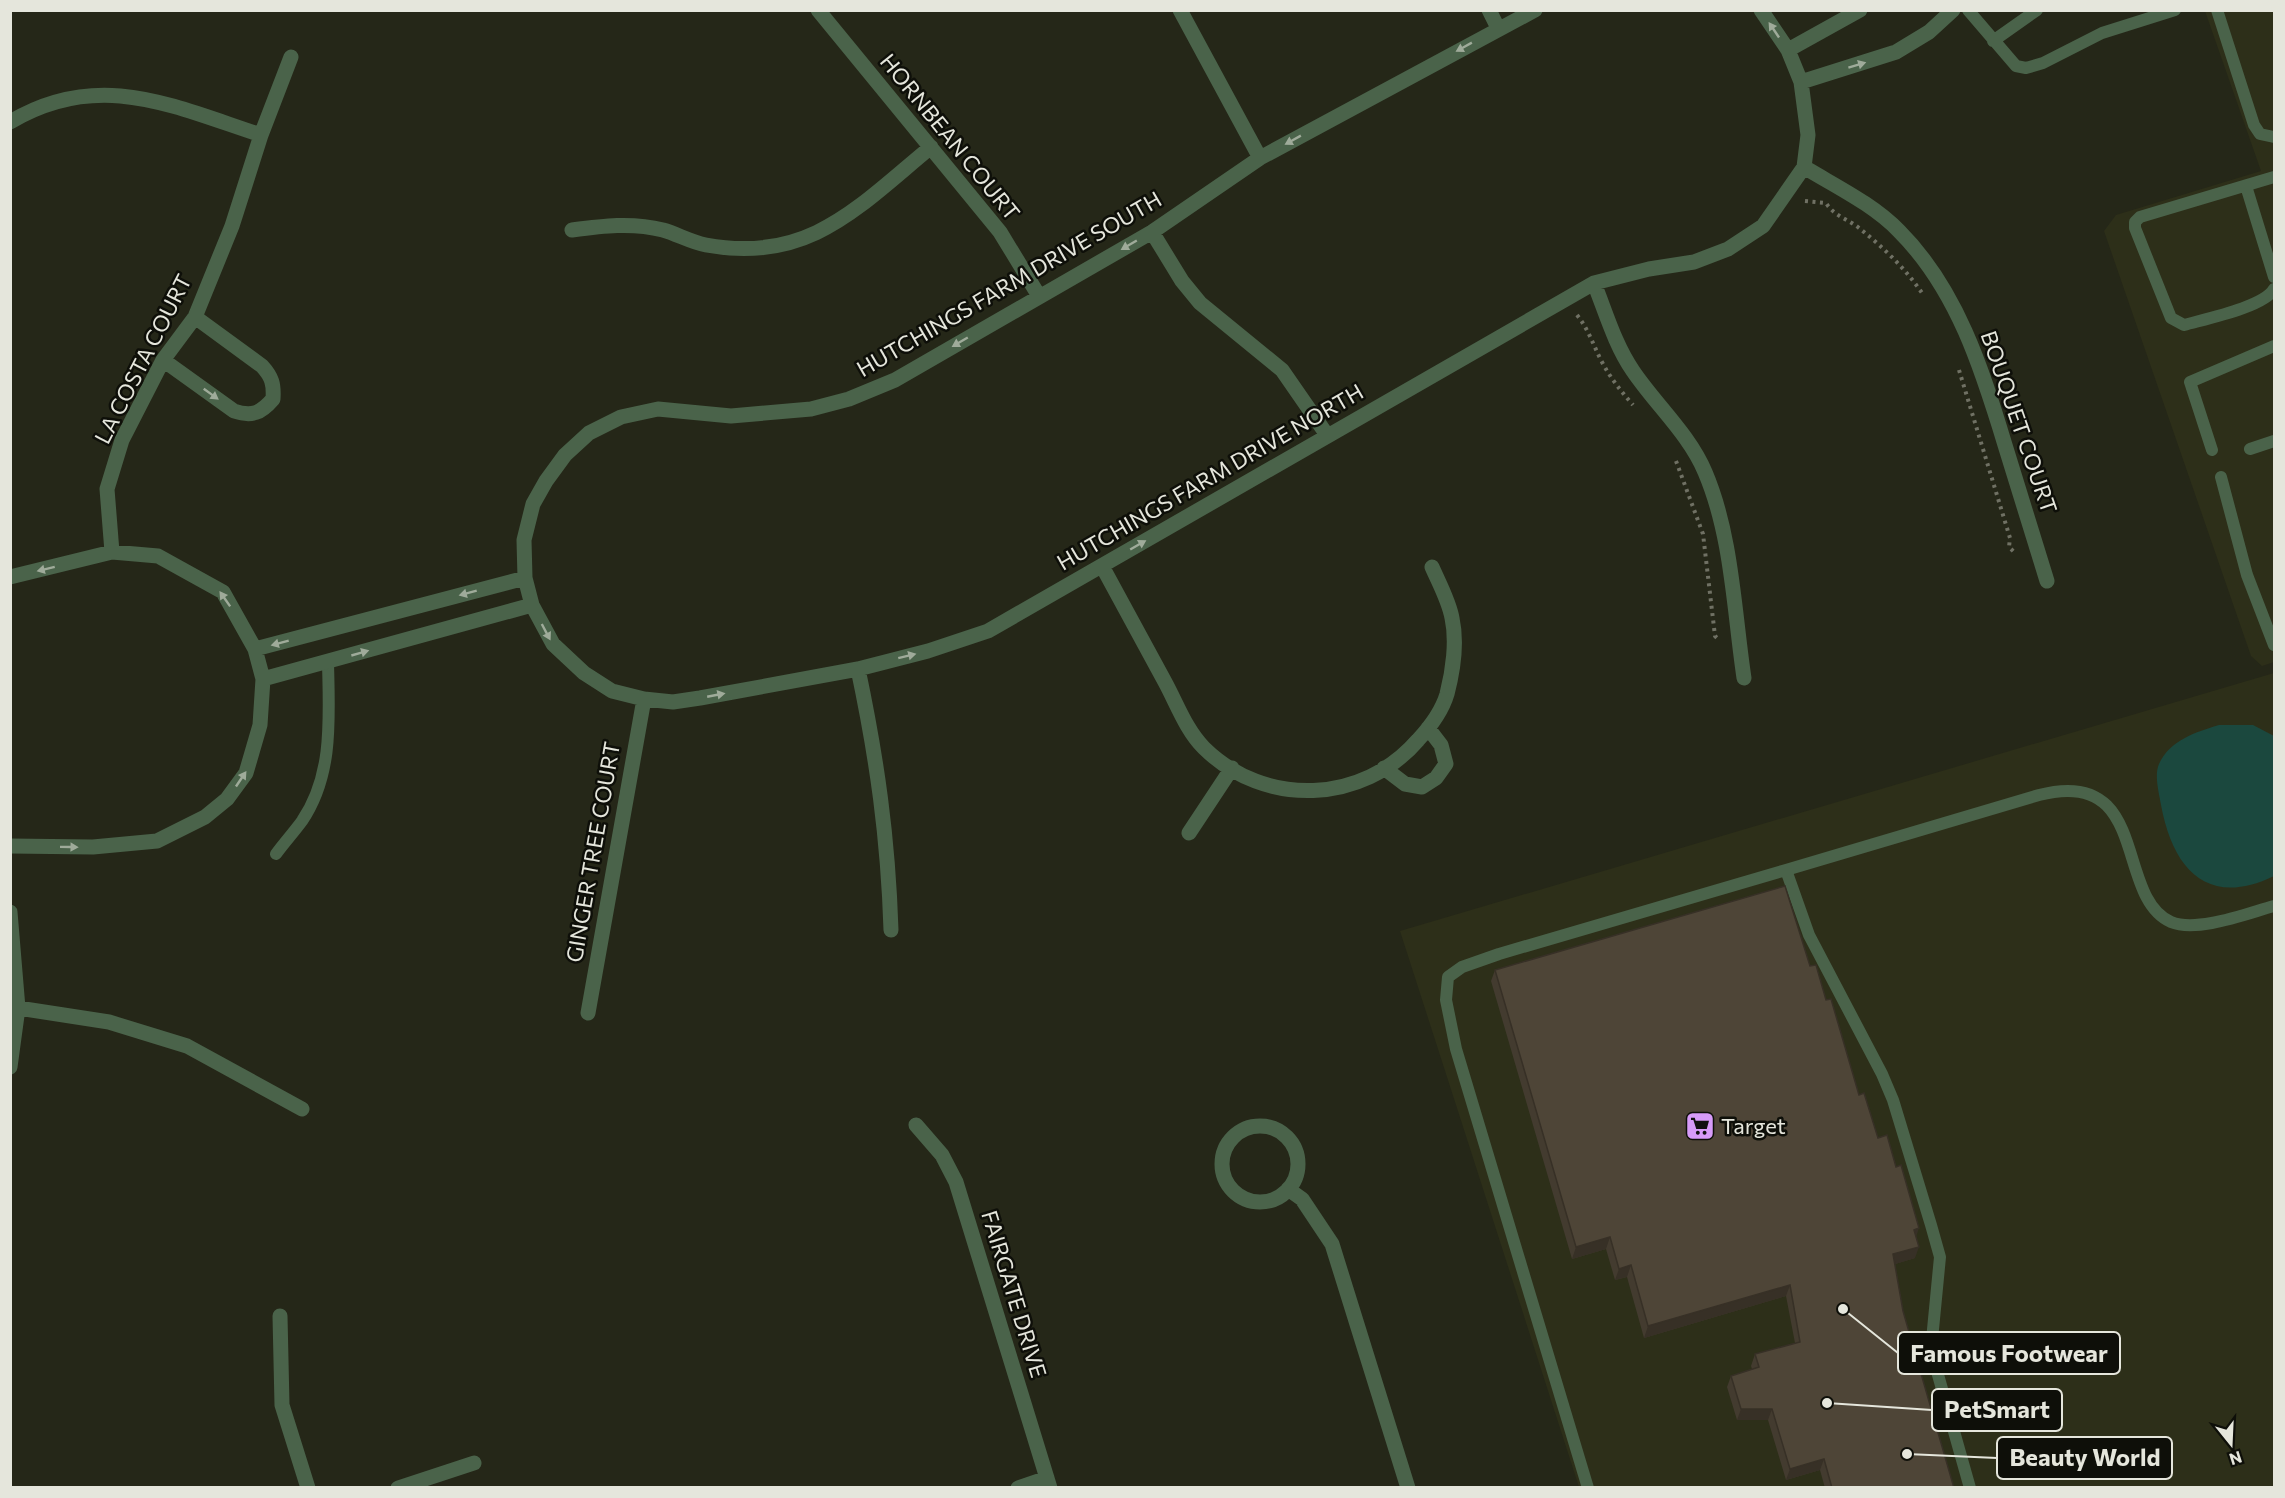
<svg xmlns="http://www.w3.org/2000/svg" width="2285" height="1498" font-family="Commissioner,sans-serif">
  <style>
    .built { fill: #2d2f19 }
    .water { fill: #1b483e }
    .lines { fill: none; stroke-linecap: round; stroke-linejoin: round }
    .path { stroke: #707164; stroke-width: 4; stroke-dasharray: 3 4.5; stroke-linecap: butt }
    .lane { stroke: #4a634a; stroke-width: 12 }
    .street { stroke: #4a634a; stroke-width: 15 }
    .wall { fill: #433b2f }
    .shaded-wall { fill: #373026 }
    .building { fill: #4e4537; stroke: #373026; stroke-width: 1.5 }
    .oneway { fill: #9fab9a }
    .labels { text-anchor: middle; stroke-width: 5; stroke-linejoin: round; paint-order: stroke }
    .street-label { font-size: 22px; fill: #e5e6dc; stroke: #0e0f09 }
    .poi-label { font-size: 22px; fill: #e5e6dc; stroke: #0e0f09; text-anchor: start }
    .leader { fill: none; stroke: #e5e6dc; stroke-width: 2 }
    .callout-dot { fill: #e5e6dc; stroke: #0e0f09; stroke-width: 2 }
    .callout { fill: #0e0f09; stroke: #e5e6dc; stroke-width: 2 }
    .callout-label { font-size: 24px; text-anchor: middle; font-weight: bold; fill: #e5e6dc }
  </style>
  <rect width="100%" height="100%" fill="#252718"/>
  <path class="built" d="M 2205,11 L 2274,11 L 2274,662 L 2262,666 L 2251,656 L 2104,231 L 2116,215 L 2261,171 Z
    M 2274,673 L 2274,1487 L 1579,1487 L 1400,931 Z"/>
  <path class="water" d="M 2219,725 L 2253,725 L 2274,736 L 2274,876 C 2208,908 2173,870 2161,805 C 2159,793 2154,775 2159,764 C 2170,740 2196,732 2219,725 Z"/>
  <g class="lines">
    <path class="path" d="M 1805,201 L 1826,203 C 1834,216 1848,219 1859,228 C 1883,247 1907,270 1924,296
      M 1577,315 C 1589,330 1593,345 1602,362 C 1611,379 1621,391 1633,405
      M 1959,370 L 2010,538 L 2009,547 L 2014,552
      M 1676,461 L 1703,534 L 1715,636 L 1718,639"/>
    <path class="lane" d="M 1968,10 L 2016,66 L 2026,68 L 2043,63 L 2102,33 L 2175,10
      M 2217,10 L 2254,125 L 2260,134 L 2274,137
      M 1993,41 L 2037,10
      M 2274,177 L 2140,217 L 2135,222 L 2135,228 L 2171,318 L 2184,325 C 2205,319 2264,307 2274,289
      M 2246,186 L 2274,277
      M 2250,449 L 2274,441
      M 2212,450 L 2190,382 L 2274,346
      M 2221,477 L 2247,575 L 2274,645
      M 276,854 C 284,843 294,832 302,821 C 334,774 329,716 328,662
      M 1588,1488 L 1456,1049 L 1446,1000 L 1448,977 L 1462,967 L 1499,954 L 1786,870
      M 1970,1488 L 1931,1350 L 1940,1257 L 1931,1225 L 1893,1100 L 1882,1074 L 1809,935 L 1786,870 L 2039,795 C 2151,766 2114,897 2171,922 C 2197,933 2248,913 2274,906"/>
    <path class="street" d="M 818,10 L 1000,232 L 1039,296
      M 1180,10 L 1260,158
      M 1489,10 L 1498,28
      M 1535,10 L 1260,158 L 1152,232 L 895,380 L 849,399 L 811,409 L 731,416 L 658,409 L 621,417 L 589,433 L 565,455 L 546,481 L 533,504 L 524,540 L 525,578 L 532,605 L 553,644 L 584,673 L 612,691 L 644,699 L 673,702 L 700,698 L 858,669 L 928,651 L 988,631 L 1594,283 L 1649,269 L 1694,262 L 1728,249 L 1763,226 L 1804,167 L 1808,135 L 1801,82 L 1788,50 L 1761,10
      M 1788,50 L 1860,10
      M 1801,82 L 1896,52 L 1929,32 L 1953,10
      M 10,122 C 99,69 172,106 261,135
      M 1804,167 C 1835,186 1873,204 1899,231 C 1957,289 1982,369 2005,445 C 2019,490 2033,535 2047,581
      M 572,230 C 602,226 632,222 663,230 C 677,234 691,242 706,245 C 809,264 858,207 931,147
      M 1152,232 L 1182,281 L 1200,303 L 1282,370 L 1327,435
      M 1594,283 C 1606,313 1615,345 1633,371 C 1656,405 1689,434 1705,472 C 1732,535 1734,611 1744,678
      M 163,360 L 234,411 C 252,417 261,413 273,399 C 274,384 272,377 262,366 L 195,317
      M 112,552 L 107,489 L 122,440 L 163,360 L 195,317 L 232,226 L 261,135 L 291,57
      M 1102,566 C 1123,605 1144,643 1165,682 C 1177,704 1186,730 1204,748 C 1265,808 1363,804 1418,740 C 1430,727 1442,711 1447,694 C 1453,671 1457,641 1452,618 C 1449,601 1439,583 1432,567
      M 10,577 L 112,552 L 158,556 L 223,592 L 255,649 L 263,679 L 260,725 L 246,773 L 227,799 L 205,817 L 157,841 L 93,847 L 10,846
      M 255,649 L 525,578
      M 858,669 C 877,759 888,837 891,930
      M 263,679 L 532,605
      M 1384,768 L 1405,784 L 1422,787 L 1436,778 L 1446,764 L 1441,745 L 1428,728
      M 1189,833 L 1232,768
      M 10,912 L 18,1008 L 10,1067
      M 18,1008 L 109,1022 L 187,1046 L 302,1109
      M 588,1013 L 644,699
      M 916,1125 L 942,1155 L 956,1182 L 1050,1488
      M1222 1164a38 38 0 1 1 76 0a38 38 0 1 1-76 0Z
      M 1288,1189 L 1302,1199 L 1332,1244 L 1408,1488
      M 280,1316 L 282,1405 L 308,1488
      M 398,1488 L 474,1463
      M 1018,1488 L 1047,1478"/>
  </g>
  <path class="wall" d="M 1810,966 L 1826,1000 L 1859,1095 L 1878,1138 L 1916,1237 L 1915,1258 L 1895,1264 L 1903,1311 L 1954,1488 L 1825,1488 L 1820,1470 L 1786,1480 L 1768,1420 L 1737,1420 L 1727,1387 L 1731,1376 L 1752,1369 L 1751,1366 L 1755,1354 L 1795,1343 L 1786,1296 L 1644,1338 L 1627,1277 L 1615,1280 L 1606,1249 L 1572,1259 L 1491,981 L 1495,970 Z"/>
  <path class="shaded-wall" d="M 1919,1228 L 1915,1240 L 1914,1230 Z
    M 1610,1237 L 1606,1249 L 1572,1259 L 1576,1247 Z
    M 1919,1247 L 1915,1258 L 1889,1266 L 1893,1254 Z
    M 1631,1265 L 1627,1277 L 1615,1280 L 1619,1269 Z
    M 1790,1285 L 1786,1296 L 1644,1338 L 1648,1326 Z
    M 1741,1409 L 1772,1409 L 1768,1420 L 1737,1420 Z
    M 1824,1459 L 1820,1470 L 1786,1480 L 1790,1469 Z"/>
  <path class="building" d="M 1785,886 L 1810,966 L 1816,965 L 1826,1000 L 1831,999 L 1859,1095 L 1864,1093 L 1878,1138 L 1887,1135 L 1896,1167 L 1901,1165 L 1919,1228 L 1914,1230 L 1919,1247 L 1893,1254 L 1903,1311 L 1954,1488 L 1832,1488 L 1824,1459 L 1790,1469 L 1772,1409 L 1741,1409 L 1731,1376 L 1759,1367 L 1755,1354 L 1800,1342 L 1790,1285 L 1648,1326 L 1631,1265 L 1619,1269 L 1610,1237 L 1576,1247 L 1495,970 Z"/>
  <defs><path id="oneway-solid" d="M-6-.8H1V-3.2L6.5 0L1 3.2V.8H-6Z" transform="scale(1.5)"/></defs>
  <g class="oneway">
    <use href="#oneway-solid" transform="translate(1774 30) rotate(-124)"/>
    <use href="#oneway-solid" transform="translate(1464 47) rotate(151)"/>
    <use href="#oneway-solid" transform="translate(1857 65) rotate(-17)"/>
    <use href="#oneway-solid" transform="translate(1293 140) rotate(151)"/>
    <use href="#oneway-solid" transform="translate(1129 245) rotate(150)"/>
    <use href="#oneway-solid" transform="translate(960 342) rotate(150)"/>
    <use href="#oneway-solid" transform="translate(211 394) rotate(36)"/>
    <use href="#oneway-solid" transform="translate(1138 545) rotate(-30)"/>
    <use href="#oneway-solid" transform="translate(46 569) rotate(166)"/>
    <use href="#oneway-solid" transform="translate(468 593) rotate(165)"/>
    <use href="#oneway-solid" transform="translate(225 599) rotate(-125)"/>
    <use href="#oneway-solid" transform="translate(546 632) rotate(62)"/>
    <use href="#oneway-solid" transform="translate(280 643) rotate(165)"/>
    <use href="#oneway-solid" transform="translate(360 653) rotate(-16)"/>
    <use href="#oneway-solid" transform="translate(907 656) rotate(-14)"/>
    <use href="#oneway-solid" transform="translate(716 695) rotate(-11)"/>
    <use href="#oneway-solid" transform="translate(241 779) rotate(-56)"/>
    <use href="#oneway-solid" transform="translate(69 847) rotate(1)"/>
  </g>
  <defs>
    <g id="supermarket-square" transform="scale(1.5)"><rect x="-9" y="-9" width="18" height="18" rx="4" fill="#d79bf9" stroke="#0e0f09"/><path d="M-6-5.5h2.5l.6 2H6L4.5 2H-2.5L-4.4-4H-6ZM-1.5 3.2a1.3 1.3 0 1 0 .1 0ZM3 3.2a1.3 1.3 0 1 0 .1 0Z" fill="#111"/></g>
  </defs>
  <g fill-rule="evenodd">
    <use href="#supermarket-square" x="1700" y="1126"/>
  </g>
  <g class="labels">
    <g class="street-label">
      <text transform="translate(950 137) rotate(51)" y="8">HORNBEAN COURT</text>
      <text transform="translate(1009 284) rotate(-30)" y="8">HUTCHINGS FARM DRIVE SOUTH</text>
      <text transform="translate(143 359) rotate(-63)" y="8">LA COSTA COURT</text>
      <text transform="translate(2019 422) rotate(71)" y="8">BOUQUET COURT</text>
      <text transform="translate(1210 477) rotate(-30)" y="8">HUTCHINGS FARM DRIVE NORTH</text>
      <text transform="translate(593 852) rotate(-80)" y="8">GINGER TREE COURT</text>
      <text transform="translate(1014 1294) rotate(73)" y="8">FAIRGATE DRIVE</text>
    </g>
    <g class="poi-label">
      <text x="1721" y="1134">Target</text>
    </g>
  </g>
  <path class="leader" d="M1843 1309L1898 1353M1827 1403L1932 1410M1907 1454L1997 1458"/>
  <g class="callout-dot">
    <circle cx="1843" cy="1309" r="6"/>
    <circle cx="1827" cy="1403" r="6"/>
    <circle cx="1907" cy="1454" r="6"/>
  </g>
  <g class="callout">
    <rect x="1898" y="1332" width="222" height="42" rx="6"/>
    <rect x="1932" y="1389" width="130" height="42" rx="6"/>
    <rect x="1997" y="1437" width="175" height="42" rx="6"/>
  </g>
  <g class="callout-label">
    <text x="2009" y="1362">Famous Footwear</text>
    <text x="1997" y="1418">PetSmart</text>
    <text x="2085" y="1466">Beauty World</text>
  </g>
  <rect width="2285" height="1498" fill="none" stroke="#e5e6dc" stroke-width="24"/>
  <g transform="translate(2231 1444) rotate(162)" stroke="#0e0f09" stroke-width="4.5" paint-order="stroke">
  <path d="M0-4.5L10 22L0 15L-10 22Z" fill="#e5e6dc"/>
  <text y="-9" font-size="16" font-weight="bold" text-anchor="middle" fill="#e5e6dc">N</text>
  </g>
</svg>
